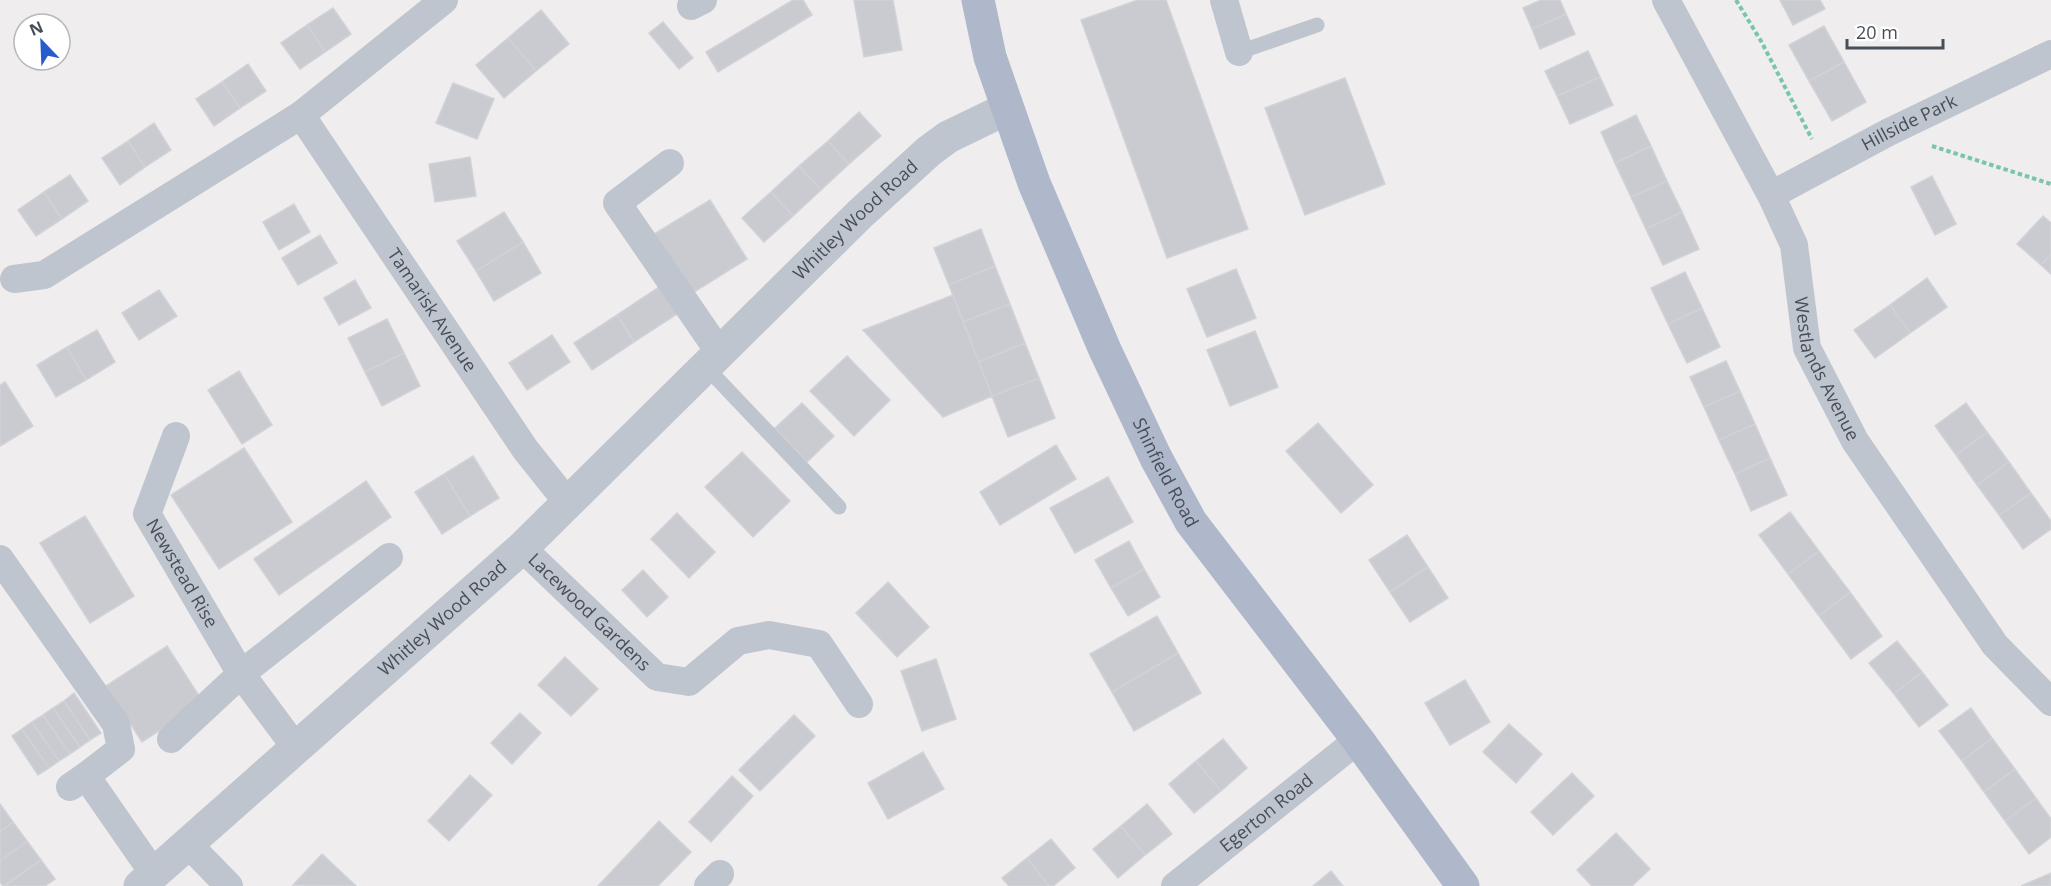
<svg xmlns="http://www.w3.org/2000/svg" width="2051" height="886" font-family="'Open Sans',sans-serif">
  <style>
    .building { fill: #cacbd1; stroke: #d1d2d8; stroke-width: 1.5 }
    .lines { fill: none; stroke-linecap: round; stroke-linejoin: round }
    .path { stroke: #79c5a9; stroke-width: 4; stroke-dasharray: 4.5 3; stroke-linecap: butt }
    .service { stroke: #bfc5ce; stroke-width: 15 }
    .minor { stroke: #bfc5ce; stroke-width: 28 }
    .tertiary { stroke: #bfc5ce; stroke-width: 33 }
    .primary { stroke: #aeb8ca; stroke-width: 33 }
    .labels { text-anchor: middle; stroke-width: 6; stroke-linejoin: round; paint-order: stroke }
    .street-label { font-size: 18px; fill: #474e58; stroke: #fff }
  </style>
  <rect width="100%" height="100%" fill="#efeded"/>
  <path class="building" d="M 793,0 L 803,0 L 812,15 L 718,72 L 706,52 Z
    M 854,0 L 893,0 L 902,50 L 864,57 Z
    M 1138,0 L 1166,0 L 1248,229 L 1167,258 L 1081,20 Z
    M 1541,0 L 1560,0 L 1566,14 L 1532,29 L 1523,8 Z
    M 1780,0 L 1820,0 L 1825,9 L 1793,25 Z
    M 333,8 L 351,34 L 325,52 L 307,25 Z
    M 541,10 L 569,44 L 536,71 L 508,38 Z
    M 1566,14 L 1575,34 L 1540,49 L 1532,29 Z
    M 663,22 L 693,58 L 679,69 L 649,33 Z
    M 307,25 L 325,52 L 300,69 L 281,43 Z
    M 1824,26 L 1844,62 L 1809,81 L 1789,45 Z
    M 508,38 L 536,71 L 504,98 L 476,65 Z
    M 1588,51 L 1600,77 L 1557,96 L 1545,71 Z
    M 1844,62 L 1866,102 L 1832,121 L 1809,81 Z
    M 248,64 L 266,91 L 240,108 L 222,82 Z
    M 1600,77 L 1613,105 L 1570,124 L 1557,96 Z
    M 1345,78 L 1385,184 L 1305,215 L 1265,108 Z
    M 222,82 L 240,108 L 214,126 L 196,99 Z
    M 453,83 L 494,99 L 477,139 L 436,123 Z
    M 859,112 L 881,136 L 849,164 L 828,141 Z
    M 1636,115 L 1651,146 L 1615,163 L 1601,132 Z
    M 154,123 L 171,150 L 145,167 L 128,141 Z
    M 128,141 L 145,167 L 120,185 L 102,158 Z
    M 828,141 L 849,164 L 821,190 L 799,166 Z
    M 1651,146 L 1667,181 L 1631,197 L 1615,163 Z
    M 470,157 L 476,196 L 435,202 L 429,164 Z
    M 799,166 L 821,190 L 793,216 L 771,192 Z
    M 70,175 L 88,201 L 62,219 L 44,192 Z
    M 1932,176 L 1956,224 L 1935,235 L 1911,187 Z
    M 1667,181 L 1682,212 L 1646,229 L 1631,197 Z
    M 44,192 L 62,219 L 36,236 L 18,210 Z
    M 771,192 L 793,216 L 764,242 L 742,218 Z
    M 710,200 L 747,259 L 691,294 L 654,234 Z
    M 294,204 L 310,232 L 279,250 L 263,222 Z
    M 504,212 L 523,242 L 476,271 L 457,241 Z
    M 1682,212 L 1699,249 L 1663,265 L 1646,229 Z
    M 2043,216 L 2051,223 L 2051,254 L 2041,265 L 2017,244 Z
    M 981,229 L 995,266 L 949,285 L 934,248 Z
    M 320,235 L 337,263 L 298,285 L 282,258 Z
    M 523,242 L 541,273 L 494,301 L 476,271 Z
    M 2051,254 L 2051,274 L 2041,265 Z
    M 995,266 L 1010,304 L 963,322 L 949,285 Z
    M 1236,269 L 1256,318 L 1207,337 L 1187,289 Z
    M 1685,272 L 1702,308 L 1668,324 L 1651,288 Z
    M 1927,278 L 1947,307 L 1910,333 L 1890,305 Z
    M 355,280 L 371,308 L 339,325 L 324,298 Z
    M 659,287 L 677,314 L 634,342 L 617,315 Z
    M 159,290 L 177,316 L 139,340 L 122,313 Z
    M 953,295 L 992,396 L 943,417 L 863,330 Z
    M 1010,304 L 1025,343 L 979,362 L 963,322 Z
    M 1890,305 L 1910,333 L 1875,358 L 1854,330 Z
    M 1702,308 L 1720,347 L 1687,363 L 1668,324 Z
    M 617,315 L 634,342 L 592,370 L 574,343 Z
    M 387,319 L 404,353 L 365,372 L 348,338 Z
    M 97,330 L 115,362 L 86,380 L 67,347 Z
    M 1255,331 L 1278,387 L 1230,406 L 1207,350 Z
    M 552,335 L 570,362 L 527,390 L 509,363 Z
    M 1025,343 L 1039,378 L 992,396 L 979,362 Z
    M 67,347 L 86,380 L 56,397 L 37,365 Z
    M 404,353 L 420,386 L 382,406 L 365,372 Z
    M 847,356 L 890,400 L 854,436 L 810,391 Z
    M 1726,361 L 1740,391 L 1704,407 L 1690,377 Z
    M 239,371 L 272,425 L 242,444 L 208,390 Z
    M 1039,378 L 1055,418 L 1008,437 L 992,396 Z
    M 5,382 L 33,426 L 0,446 L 0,385 Z
    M 1740,391 L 1755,424 L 1719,440 L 1704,407 Z
    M 802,403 L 834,436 L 807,462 L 775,428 Z
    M 1966,403 L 1987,432 L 1956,455 L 1935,426 Z
    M 1318,423 L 1373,485 L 1341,513 L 1286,451 Z
    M 1755,424 L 1770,458 L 1735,474 L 1719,440 Z
    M 1987,432 L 2009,462 L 1977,485 L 1956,455 Z
    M 1056,445 L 1076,479 L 1000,525 L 980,492 Z
    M 244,448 L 292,522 L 219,569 L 171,495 Z
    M 742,452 L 790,501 L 753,537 L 705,487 Z
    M 473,456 L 499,498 L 470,516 L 444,474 Z
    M 1770,458 L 1787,495 L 1751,511 L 1735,474 Z
    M 2009,462 L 2031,493 L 1999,515 L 1977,485 Z
    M 444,474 L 470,516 L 442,534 L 415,492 Z
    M 1108,477 L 1133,522 L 1075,553 L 1050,508 Z
    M 366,481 L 391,517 L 279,595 L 254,559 Z
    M 2031,493 L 2051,521 L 2051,529 L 2023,549 L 1999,515 Z
    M 1790,512 L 1819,551 L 1788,574 L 1759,535 Z
    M 677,513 L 715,552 L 689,578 L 651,539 Z
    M 85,516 L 134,596 L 90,623 L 40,543 Z
    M 1407,535 L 1428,567 L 1390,592 L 1369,560 Z
    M 1129,541 L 1144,569 L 1111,588 L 1095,560 Z
    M 1819,551 L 1850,592 L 1819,616 L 1788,574 Z
    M 1428,567 L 1448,598 L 1410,622 L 1390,592 Z
    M 1144,569 L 1160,597 L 1128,616 L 1111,588 Z
    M 643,570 L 668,597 L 647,617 L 622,590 Z
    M 888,582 L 929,627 L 897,657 L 856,613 Z
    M 1850,592 L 1882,636 L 1851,659 L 1819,616 Z
    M 1157,616 L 1178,653 L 1112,692 L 1090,654 Z
    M 1897,641 L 1922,672 L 1894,694 L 1869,663 Z
    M 167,646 L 203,702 L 142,742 L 106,686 Z
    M 1178,653 L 1201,693 L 1134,731 L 1112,692 Z
    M 565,657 L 598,689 L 571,716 L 538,685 Z
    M 936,659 L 956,719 L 922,731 L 901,671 Z
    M 1922,672 L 1948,705 L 1919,727 L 1894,694 Z
    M 1465,680 L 1490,722 L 1450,745 L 1425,703 Z
    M 74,693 L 101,733 L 90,740 L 64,701 Z
    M 64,701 L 90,740 L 80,747 L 53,708 Z
    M 53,708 L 80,747 L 70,754 L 43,715 Z
    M 1971,708 L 1992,738 L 1962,761 L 1939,731 Z
    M 520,713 L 541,733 L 512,764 L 491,743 Z
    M 43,715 L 70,754 L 59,761 L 32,722 Z
    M 794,715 L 815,736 L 760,791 L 739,770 Z
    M 32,722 L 59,761 L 49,768 L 22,729 Z
    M 1509,724 L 1542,754 L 1516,783 L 1483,752 Z
    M 22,729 L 49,768 L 38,775 L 12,736 Z
    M 1992,738 L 2015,769 L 1984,792 L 1962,761 Z
    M 1223,739 L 1247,768 L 1221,791 L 1196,761 Z
    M 923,752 L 944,789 L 888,819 L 868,783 Z
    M 1196,761 L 1221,791 L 1194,813 L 1169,784 Z
    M 2015,769 L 2036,798 L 2005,821 L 1984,792 Z
    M 1572,773 L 1594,796 L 1553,835 L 1531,812 Z
    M 470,775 L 492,795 L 449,841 L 428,821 Z
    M 732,776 L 753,796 L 711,842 L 689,822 Z
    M 2036,798 L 2051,819 L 2051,837 L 2029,854 L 2005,821 Z
    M 0,804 L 13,822 L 0,832 Z
    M 1147,804 L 1172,834 L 1145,855 L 1121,826 Z
    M 659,821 L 691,852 L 658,886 L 598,886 Z
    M 13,822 L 27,841 L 0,861 L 0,832 Z
    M 1121,826 L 1145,855 L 1118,878 L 1093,849 Z
    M 1616,833 L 1650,869 L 1632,886 L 1592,886 L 1577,870 Z
    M 1051,839 L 1075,868 L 1053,886 L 1049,886 L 1027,858 Z
    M 27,841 L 41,860 L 3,886 L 0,882 L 0,861 Z
    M 322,854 L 356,886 L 293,885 Z
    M 1027,858 L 1049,886 L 1009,886 L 1002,878 Z
    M 41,860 L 55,879 L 45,886 L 5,886 Z
    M 1331,871 L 1343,886 L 1313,886 Z
    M 2051,873 L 2051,886 L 2021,886 Z"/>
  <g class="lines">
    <path class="path" d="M 1736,0 L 1761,41 L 1812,139
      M 1932,146 L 2051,184"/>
    <path class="service" d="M 1239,52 L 1317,25
      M 706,367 L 839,507"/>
    <g class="minor">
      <path d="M 1224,0 L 1239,52"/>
      <path id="s1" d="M 1666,0 L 1771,195 L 1794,245 L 1807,348 L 1855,441 L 1995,645 L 2051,702"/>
      <path d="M 691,6 L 703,0"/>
      <path d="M 301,115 L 444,0"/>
      <path d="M 670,163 L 617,203 L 720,353"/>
      <path id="s2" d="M 1771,195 L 1889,132 L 2051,54"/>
      <path id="s3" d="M 14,279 L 44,275 L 301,115 L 525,449 L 568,503"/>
      <path id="s4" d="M 176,436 L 147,514 L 241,674 L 296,748"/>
      <path id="s5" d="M 522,548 L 657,677 L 689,682 L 738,641 L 769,635 L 819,644 L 859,704"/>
      <path d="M 0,559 L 116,724 L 121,749 L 86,776"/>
      <path d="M 171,739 L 241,674 L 389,557"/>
      <path d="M 70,787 L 86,776 L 154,874"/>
      <path d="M 188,844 L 229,886"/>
      <path d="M 708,886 L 720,874"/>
      <path id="s6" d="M 1175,886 L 1358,740"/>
    </g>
    <path class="tertiary" id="s7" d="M 140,886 L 522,548 L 860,214 L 929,151 L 948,137 L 1006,109"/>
    <path class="primary" id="s8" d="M 978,0 L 990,57 L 1034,183 L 1105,350 L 1156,458 L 1191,522 L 1358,740 L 1463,886"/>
  </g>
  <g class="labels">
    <g class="street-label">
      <text dy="6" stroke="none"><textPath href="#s2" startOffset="156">Hillside Park</textPath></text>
      <text dy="6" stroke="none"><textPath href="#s7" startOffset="978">Whitley Wood Road</textPath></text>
      <text dy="6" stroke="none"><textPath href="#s3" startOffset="568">Tamarisk Avenue</textPath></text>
      <text dy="6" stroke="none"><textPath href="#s1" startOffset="406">Westlands Avenue</textPath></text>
      <text dy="6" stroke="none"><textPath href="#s8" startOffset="510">Shinfield Road</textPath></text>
      <text dy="6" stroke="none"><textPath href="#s4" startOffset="152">Newstead Rise</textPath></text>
      <text dy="6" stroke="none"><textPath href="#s5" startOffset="93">Lacewood Gardens</textPath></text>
      <text dy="6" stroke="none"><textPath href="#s7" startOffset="404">Whitley Wood Road</textPath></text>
      <text dy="6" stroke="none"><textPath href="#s6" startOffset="117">Egerton Road</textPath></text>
    </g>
  </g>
  <g transform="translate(42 42) rotate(337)"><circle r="28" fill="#ffffff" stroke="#b5b8bc" stroke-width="1.5"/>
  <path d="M0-4.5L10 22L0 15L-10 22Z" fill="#285bce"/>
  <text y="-9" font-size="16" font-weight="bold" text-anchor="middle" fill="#474e58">N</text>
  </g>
  <path d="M1847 39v9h96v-9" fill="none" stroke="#474e58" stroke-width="3"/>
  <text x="1856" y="39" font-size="18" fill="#474e58" stroke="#ffffff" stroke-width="4.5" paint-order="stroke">20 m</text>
</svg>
